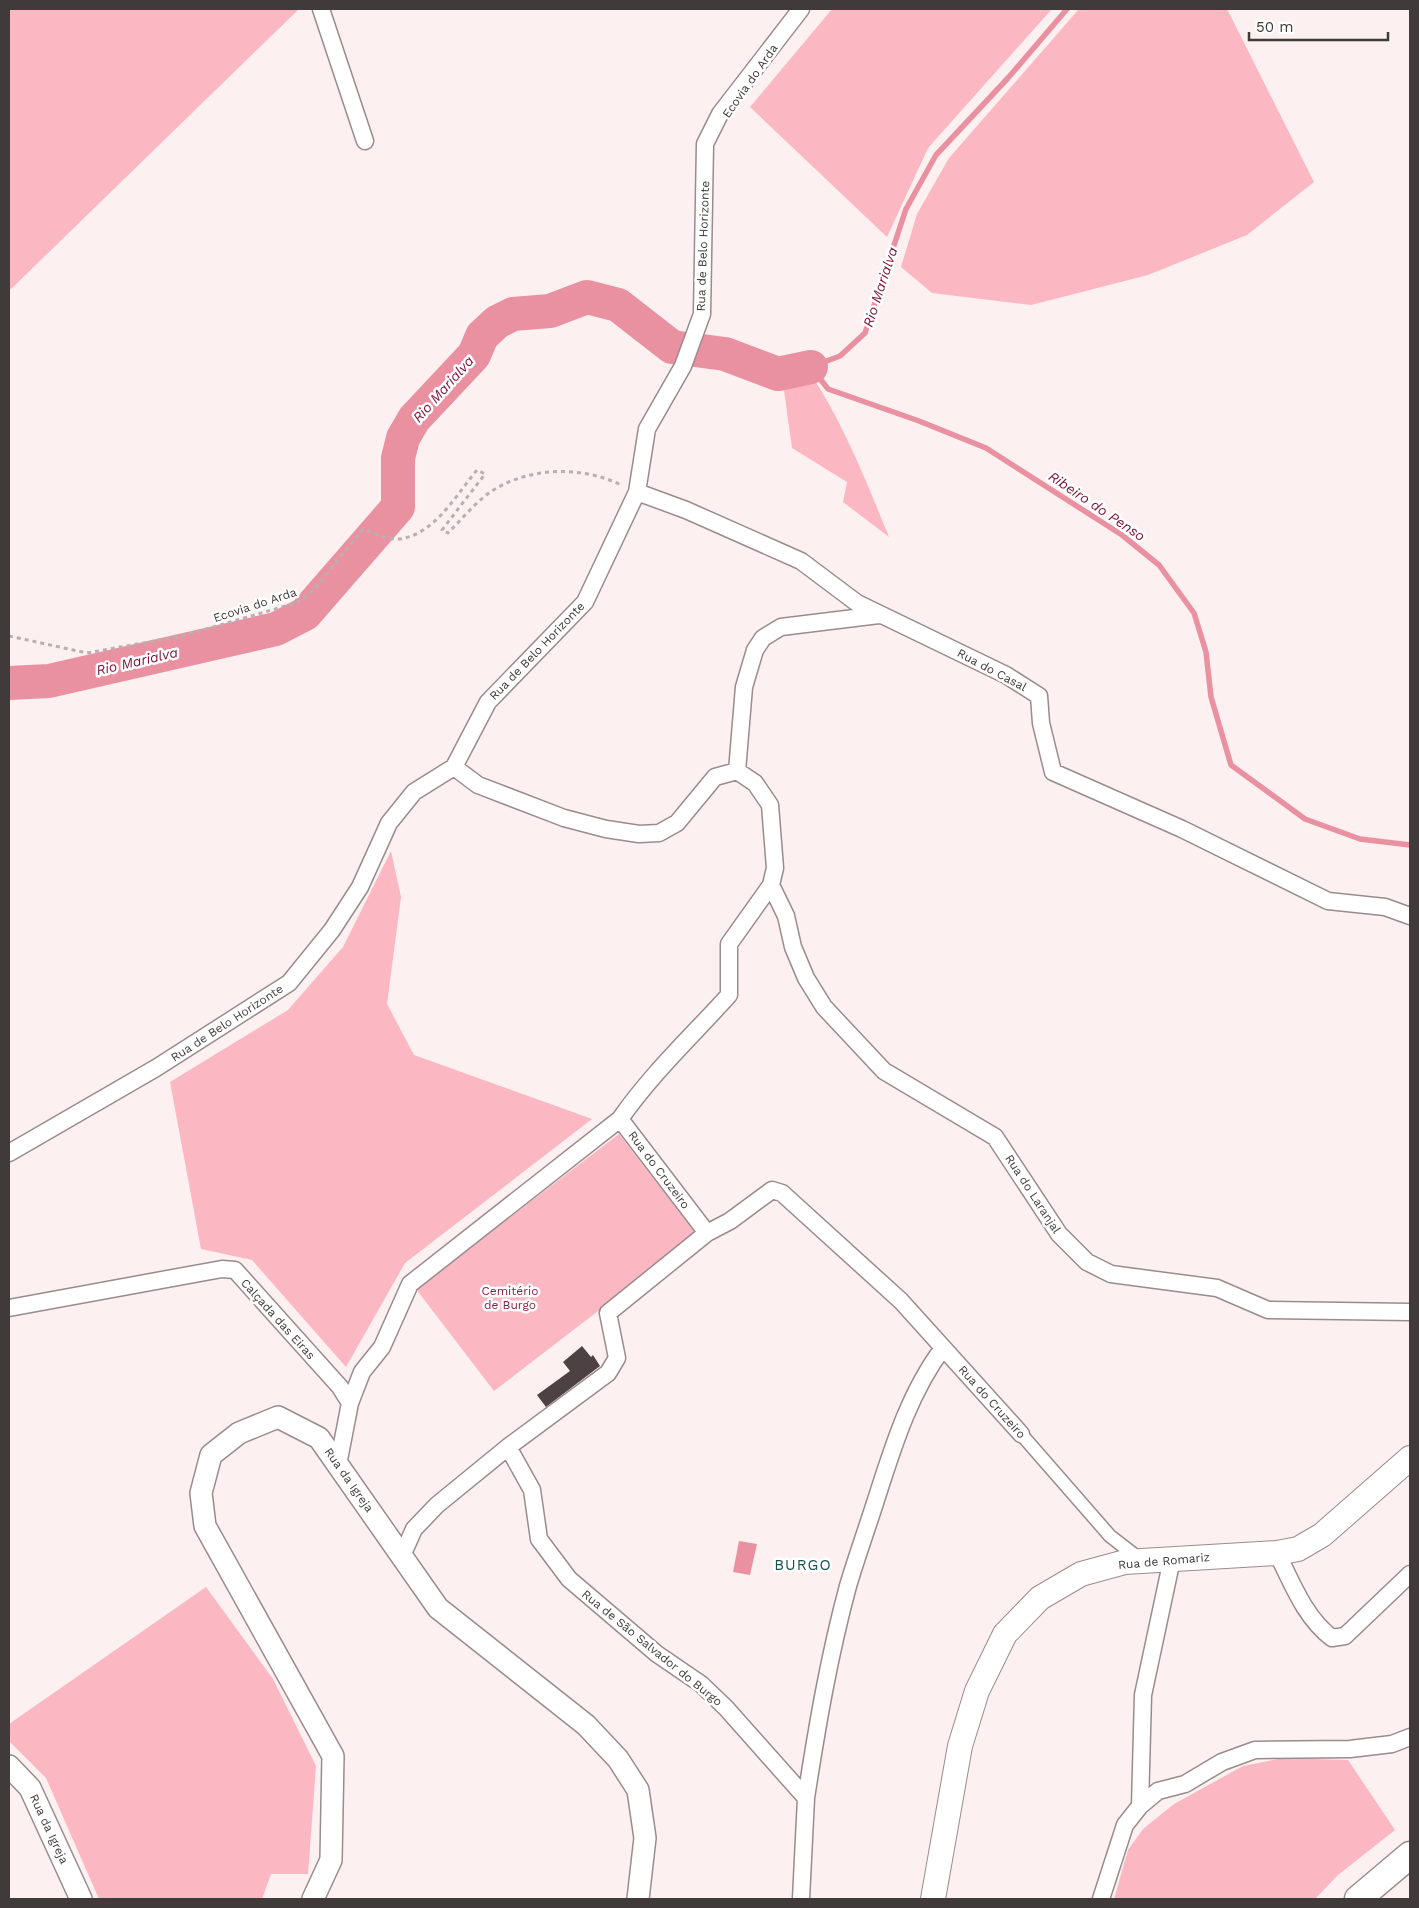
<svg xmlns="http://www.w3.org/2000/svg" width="1419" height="1908" font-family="'Work Sans',sans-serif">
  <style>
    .green { fill: #fbb7c2 }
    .water { fill: #ea91a1 }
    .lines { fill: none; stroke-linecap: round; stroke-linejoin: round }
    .stream { stroke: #ea91a1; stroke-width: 5.5 }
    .river { stroke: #ea91a1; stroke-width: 34 }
    .building { fill: #4e4143 }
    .pedestrian-casing { stroke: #9a8b8d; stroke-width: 15 }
    .minor-casing { stroke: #9a8b8d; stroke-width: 19 }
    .tertiary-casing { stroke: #9a8b8d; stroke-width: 24 }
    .secondary-casing { stroke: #9a8b8d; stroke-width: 26 }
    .primary-casing { stroke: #9a8b8d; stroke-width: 29 }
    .path { stroke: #baafb0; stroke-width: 3; stroke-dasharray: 4 4; stroke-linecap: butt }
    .pedestrian { stroke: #fff; stroke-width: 12 }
    .minor { stroke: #fff; stroke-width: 16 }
    .tertiary { stroke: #fff; stroke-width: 21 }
    .secondary { stroke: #fff; stroke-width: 24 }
    .primary { stroke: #fff; stroke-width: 26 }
    .labels { text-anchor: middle; stroke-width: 5; stroke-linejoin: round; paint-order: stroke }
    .street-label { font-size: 12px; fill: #403a3a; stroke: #fff }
    .park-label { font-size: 12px; fill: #88203f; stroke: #fff }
    .water-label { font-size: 14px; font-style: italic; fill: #7b1134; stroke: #fff }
    .quarter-label { font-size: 15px; letter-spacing: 1px; fill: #18544f; stroke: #fff }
  </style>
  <rect width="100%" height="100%" fill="#fdf0f1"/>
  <path class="green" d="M 9,9 L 299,9 L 9,291 Z
    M 832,9 L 1052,9 L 928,148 L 887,237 L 750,107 Z
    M 1079,9 L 1227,9 L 1314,182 L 1247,235 L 1148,275 L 1031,305 L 932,293 L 901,267 L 917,214 L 949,158 Z
    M 810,373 C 844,424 866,481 889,537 L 843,502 L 847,482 L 792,448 L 783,383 Z
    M 391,851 L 401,897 L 387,1004 L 414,1055 L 592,1119 L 405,1263 L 346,1367 L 252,1260 L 201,1249 L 170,1082 L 288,1010 L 343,947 Z
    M 619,1134 L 697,1235 L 494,1391 L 416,1289 Z
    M 206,1587 L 273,1679 L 316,1766 L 308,1874 L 271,1874 L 262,1899 L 99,1899 L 46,1778 L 9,1741 L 9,1724 Z
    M 1283,1758 L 1348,1760 L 1395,1830 L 1338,1875 L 1315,1899 L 1114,1899 L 1128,1850 L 1143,1829 L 1174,1804 L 1243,1766 Z"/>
  <path class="water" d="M 739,1541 L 757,1544 L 750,1575 L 733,1572 Z"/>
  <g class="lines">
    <path class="stream" d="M 1067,9 L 1008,78 L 936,155 L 906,209 L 865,333 L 840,356 L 811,367 L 828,389 L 919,421 L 986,448 L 1122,535 L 1159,565 L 1194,613 L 1206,652 L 1211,697 L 1231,765 L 1305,819 L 1360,839 L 1410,845"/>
    <path class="river" d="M 9,683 L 49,681 L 276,629 L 305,614 L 398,507 L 398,458 L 403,438 L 414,419 L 474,355 L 482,336 L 497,322 L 513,314 L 550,311 L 587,297 L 618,305 L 672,347 L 725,354 L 778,374 L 811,367"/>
  </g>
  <path class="building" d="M 582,1346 L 591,1357 L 593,1355 L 600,1366 L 546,1407 L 537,1395 L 570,1371 L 563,1362 Z"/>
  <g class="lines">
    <g class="pedestrian-casing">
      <path id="pedestrian" d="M 1021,1434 L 1110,1536 L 1141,1560"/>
    </g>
    <g class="minor-casing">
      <path id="minor" d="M 321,9 L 365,141
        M 637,492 L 686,510 L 801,561 L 857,603 L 1006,675 L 1039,696 L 1041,723 L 1053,772 L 1182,829 L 1328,901 L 1385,907 L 1410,916
        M 737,771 L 744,687 L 755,650 L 763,638 L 781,627 L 879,615
        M 771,885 L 786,916 L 793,947 L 806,978 L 824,1007 L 884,1071 L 995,1137 L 1059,1234 L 1087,1262 L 1111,1274 L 1217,1288 L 1268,1310 L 1410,1312
        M 620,1119 L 707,1233
        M 9,1153 L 156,1068 L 289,983 L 332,930 L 360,887 L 389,823 L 414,792 L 454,767 L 488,702 L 585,602 L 637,492 L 647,429 L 683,366 L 702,314 L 705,144 L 720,114 L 801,9
        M 9,1308 L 222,1269 L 235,1270 L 340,1387 L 350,1403 L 338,1465
        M 350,1403 L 362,1372 L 382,1347 L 410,1284 L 620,1119 C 652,1073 692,1036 729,995 L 729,944 L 771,885 L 775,868 L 770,805 L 755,783 L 737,771 L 715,777 L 677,823 L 659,833 L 639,834 L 606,829 L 564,818 L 478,785 L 454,767
        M 508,1447 L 532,1490 L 539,1539 L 569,1579 L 657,1654 L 701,1684 L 726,1708 L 806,1798 L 801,1899
        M 1277,1553 C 1292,1583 1305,1618 1332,1638 L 1345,1636 L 1410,1574
        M 402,1556 L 414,1529 L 437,1505 L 508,1447 L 608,1373 L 617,1358 L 608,1313 L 707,1233 L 730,1221 L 772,1190 L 782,1193 L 901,1301 L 1021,1434
        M 806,1798 C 817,1727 829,1656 848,1586 C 856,1559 866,1531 875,1503 C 892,1450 909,1393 943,1348
        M 1140,1806 L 1143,1695 L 1172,1559
        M 1101,1899 L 1125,1825 L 1140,1806 L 1158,1791 L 1185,1784 L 1222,1762 L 1255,1750 L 1350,1749 L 1392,1744 L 1410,1737"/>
    </g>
    <g class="tertiary-casing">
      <path id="tertiary" d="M 9,1766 L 30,1788 L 81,1899
        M 313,1899 L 331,1860 L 333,1756 L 205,1526 L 201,1493 L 211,1455 L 239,1433 L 278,1417 L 319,1438 L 438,1608 L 586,1725 L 618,1759 L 638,1790 L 645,1838 L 638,1899"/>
    </g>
    <g class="secondary-casing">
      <path id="secondary" d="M 933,1899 L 960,1746 L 977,1691 L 1005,1634 L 1040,1598 L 1081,1574 L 1125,1562 L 1277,1553 L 1298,1549 L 1322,1535 L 1410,1458"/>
    </g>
    <g class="primary-casing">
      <path id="primary" d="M 1358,1899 L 1410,1855"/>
    </g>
    <path class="path" d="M 9,636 L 87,653 L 182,636 L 296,603 L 310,594 L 363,529 C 374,533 387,540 400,539 C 435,534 456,495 477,470 L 485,474 L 442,530 L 448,533 C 461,520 474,504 489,493 C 526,467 581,465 621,485"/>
    <use href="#pedestrian" class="pedestrian"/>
    <use href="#minor" class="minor"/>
    <use href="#tertiary" class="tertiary"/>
    <use href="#secondary" class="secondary"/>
    <use href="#primary" class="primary"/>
  </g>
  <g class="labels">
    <g class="street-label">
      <text transform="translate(750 81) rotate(-55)" y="4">Ecovia do Arda</text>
      <text transform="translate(703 246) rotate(-88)" y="4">Rua de Belo Horizonte</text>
      <text transform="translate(255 605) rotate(-18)" y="4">Ecovia do Arda</text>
      <text transform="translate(537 651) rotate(-46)" y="4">Rua de Belo Horizonte</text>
      <text transform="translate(992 670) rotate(28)" y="4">Rua do Casal</text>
      <text transform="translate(227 1023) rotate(-33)" y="4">Rua de Belo Horizonte</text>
      <text transform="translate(659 1170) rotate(53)" y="4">Rua do Cruzeiro</text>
      <text transform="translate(1033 1194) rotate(57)" y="4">Rua do Laranjal</text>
      <text transform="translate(278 1319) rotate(48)" y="4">Calçada das Eiras</text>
      <text transform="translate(992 1402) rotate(48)" y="4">Rua do Cruzeiro</text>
      <text transform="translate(349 1480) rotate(55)" y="4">Rua da Igreja</text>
      <text transform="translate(1164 1561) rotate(-5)" y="4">Rua de Romariz</text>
      <text transform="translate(652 1648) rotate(39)" y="4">Rua de São Salvador do Burgo</text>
      <text transform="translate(49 1829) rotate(65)" y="4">Rua da Igreja</text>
    </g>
    <g class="park-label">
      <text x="510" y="1295">Cemitério<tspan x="510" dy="14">de Burgo</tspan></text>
    </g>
    <g class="water-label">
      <text transform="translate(880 287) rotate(-72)" y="5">Rio Marialva</text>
      <text transform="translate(443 389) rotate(-48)" y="5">Rio Marialva</text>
      <text transform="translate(1097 506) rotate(34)" y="5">Ribeiro do Penso</text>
      <text transform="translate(137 661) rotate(-13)" y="5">Rio Marialva</text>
    </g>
    <g class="quarter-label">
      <text x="803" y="1570">BURGO</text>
    </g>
  </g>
  <rect width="1419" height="1908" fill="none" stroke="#403a3a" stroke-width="20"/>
  <path d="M1249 32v8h139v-8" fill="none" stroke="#403a3a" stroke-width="2.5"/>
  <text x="1256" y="32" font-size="15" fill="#403a3a" stroke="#ffffff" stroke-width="4" paint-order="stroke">50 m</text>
</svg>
